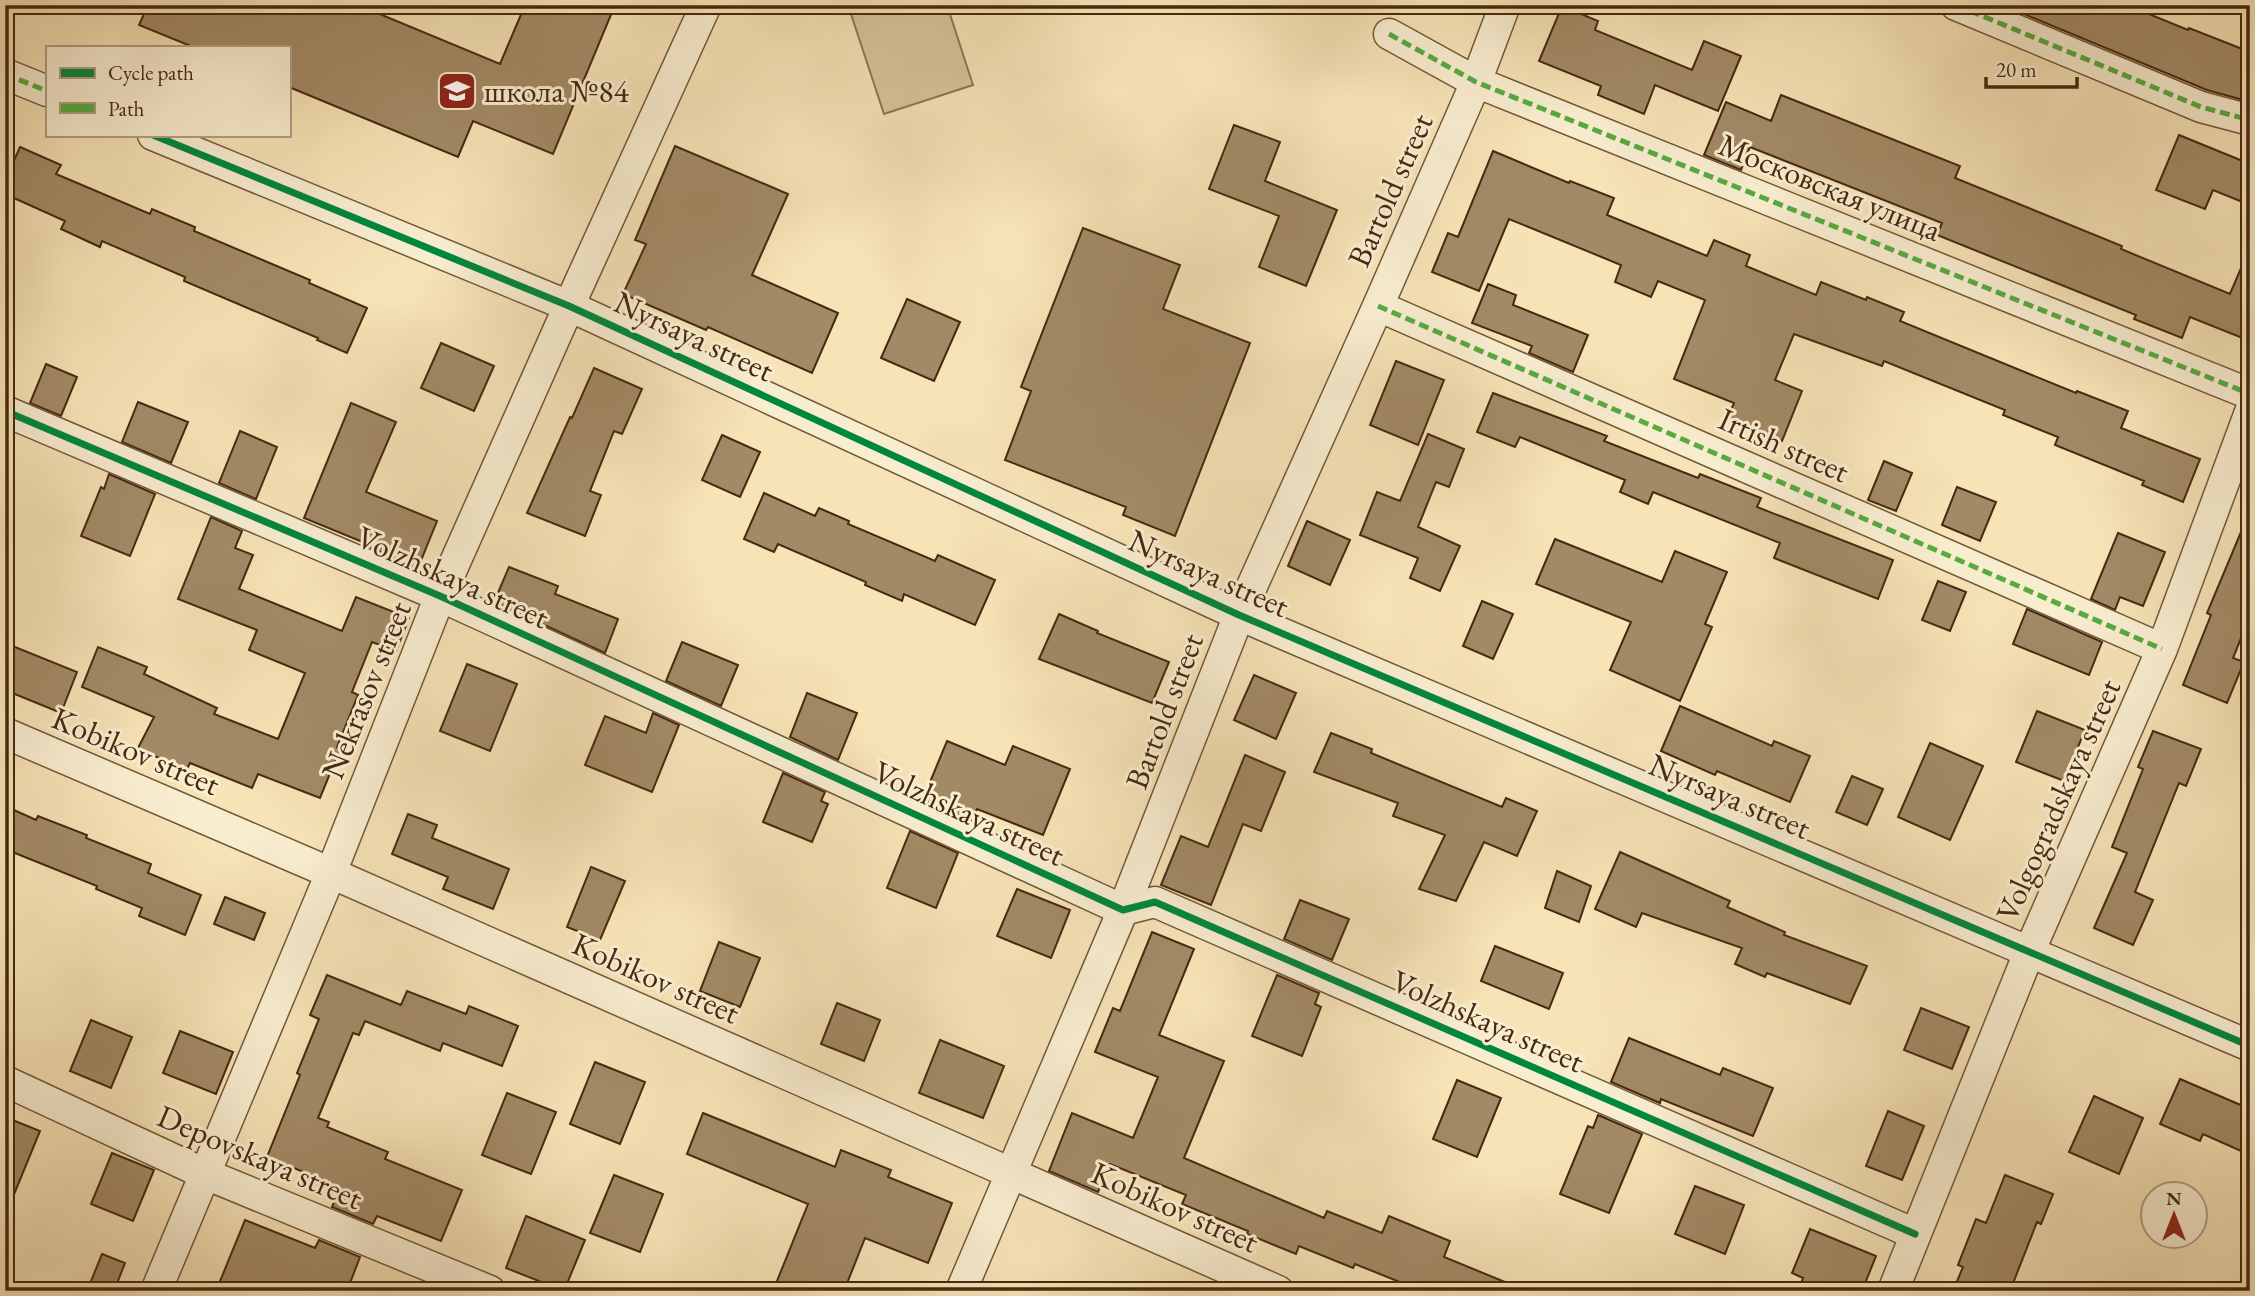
<svg xmlns="http://www.w3.org/2000/svg" width="2255" height="1296" font-family="'EB Garamond',serif">
  <style>
    .green { fill: #d8c39a; stroke: #8f7654; stroke-width: 2 }
    .building { fill: #a28a66; stroke: #46290f; stroke-width: 2 }
    .lines { fill: none; stroke-linecap: round; stroke-linejoin: round }
    .minor-casing { stroke: #725839; stroke-width: 33 }
    .minor { stroke: #f9edd0; stroke-width: 30 }
    .quiet { stroke: #56ab41; stroke-width: 5; stroke-dasharray: 10 5; stroke-linecap: butt }
    .cycleway-casing { stroke: #f9edd0; stroke-width: 11 }
    .cycleway { stroke: #00873e; stroke-width: 7 }
    .labels { text-anchor: middle; stroke-width: 6; stroke-linejoin: round; paint-order: stroke }
    .poi-label { font-size: 32px; fill: #46290f; stroke: #f9edd0; text-anchor: start }
    .street-label { font-size: 32px; fill: #46290f; stroke: #f9edd0 }
  </style>
  <rect width="100%" height="100%" fill="#f6e3b6"/>
  <filter id="stains"><feTurbulence type="fractalNoise" baseFrequency=".00286" numOctaves="4"/><feColorMatrix values="0 0 0 0 .2 0 0 0 0 .09 0 0 0 0 .02 0 0 0 .5 -.17"/></filter>
  <radialGradient id="worn" r=".72"><stop offset=".6" stop-color="#630" stop-opacity="0"/><stop offset="1" stop-color="#630" stop-opacity=".3"/></radialGradient>
  <path class="green" d="M 848,5 L 947,5 L 973,85 L 884,114 Z"/>
  <path class="building" d="M 148,5 L 358,5 L 500,64 L 525,5 L 615,5 L 553,154 L 473,121 L 458,157 L 289,87 L 289,47 L 193,47 L 139,25 Z
    M 2002,5 L 2127,5 L 2188,30 L 2189,28 L 2250,52 L 2250,102 L 2207,90 Z
    M 1562,6 L 1598,21 L 1595,30 L 1692,70 L 1704,41 L 1741,56 L 1718,111 L 1655,85 L 1644,114 L 1598,95 L 1601,86 L 1539,61 Z
    M 1781,95 L 1960,166 L 1955,178 L 2122,246 L 2121,249 L 2230,294 L 2250,247 L 2250,341 L 2190,317 L 2182,338 L 2134,319 L 2136,315 L 1937,235 L 1942,223 L 1750,147 L 1741,170 L 1704,155 L 1726,102 L 1771,121 Z
    M 1234,125 L 1280,142 L 1265,181 L 1337,210 L 1306,286 L 1259,267 L 1279,216 L 1209,189 Z
    M 2179,135 L 2250,164 L 2250,205 L 2213,190 L 2205,209 L 2156,190 Z
    M 675,146 L 788,194 L 752,275 L 838,313 L 812,373 L 708,327 L 706,330 L 623,294 L 646,244 L 635,240 Z
    M 20,147 L 61,165 L 56,174 L 150,214 L 152,209 L 195,227 L 194,231 L 310,280 L 309,283 L 367,308 L 347,353 L 317,340 L 318,338 L 184,281 L 185,277 L 102,241 L 100,247 L 61,229 L 65,221 L 5,194 L 5,181 Z
    M 1493,151 L 1569,183 L 1570,181 L 1614,198 L 1607,215 L 1707,256 L 1714,240 L 1750,255 L 1746,266 L 1816,295 L 1821,282 L 1866,300 L 1867,297 L 1904,312 L 1900,321 L 2076,393 L 2077,391 L 2128,411 L 2121,428 L 2200,459 L 2183,502 L 2142,485 L 2144,481 L 2055,445 L 2058,437 L 2003,415 L 2005,410 L 1884,361 L 1882,366 L 1794,334 L 1775,380 L 1802,391 L 1782,441 L 1727,419 L 1734,403 L 1674,379 L 1705,300 L 1658,281 L 1651,297 L 1615,282 L 1621,265 L 1509,219 L 1479,291 L 1432,272 L 1448,233 L 1458,237 Z
    M 1083,228 L 1180,265 L 1163,309 L 1250,343 L 1175,536 L 1123,515 L 1126,507 L 1005,460 L 1031,391 L 1021,387 Z
    M 1488,284 L 1516,295 L 1513,305 L 1588,335 L 1573,372 L 1529,353 L 1532,346 L 1472,323 Z
    M 907,299 L 960,322 L 934,381 L 881,358 Z
    M 441,343 L 494,366 L 474,411 L 421,388 Z
    M 1396,361 L 1444,380 L 1418,445 L 1370,425 Z
    M 46,364 L 77,377 L 61,416 L 30,403 Z
    M 594,368 L 642,389 L 622,434 L 614,431 L 590,491 L 601,495 L 585,536 L 527,513 L 570,417 L 572,418 Z
    M 1493,393 L 1607,436 L 1604,441 L 1698,478 L 1700,474 L 1761,498 L 1757,507 L 1893,560 L 1878,599 L 1774,558 L 1780,543 L 1653,492 L 1648,504 L 1620,492 L 1625,480 L 1520,437 L 1515,447 L 1477,432 Z
    M 138,402 L 188,422 L 171,463 L 122,442 Z
    M 351,403 L 396,422 L 366,492 L 437,521 L 418,568 L 369,547 L 370,545 L 304,518 Z
    M 240,431 L 277,447 L 256,499 L 219,483 Z
    M 1428,434 L 1464,449 L 1449,487 L 1436,482 L 1418,527 L 1460,546 L 1440,591 L 1410,578 L 1418,558 L 1360,535 L 1377,492 L 1400,501 Z
    M 722,435 L 760,452 L 740,497 L 702,480 Z
    M 1884,461 L 1912,473 L 1896,511 L 1868,500 Z
    M 109,474 L 155,494 L 130,556 L 81,536 L 101,487 L 104,489 Z
    M 1957,487 L 1996,502 L 1980,541 L 1942,525 Z
    M 764,493 L 815,516 L 819,508 L 849,521 L 848,524 L 935,561 L 938,555 L 995,580 L 975,625 L 904,594 L 902,601 L 865,585 L 866,582 L 778,544 L 774,552 L 744,539 Z
    M 2249,513 L 2250,616 L 2233,658 L 2244,662 L 2227,703 L 2183,685 L 2211,615 L 2207,613 Z
    M 211,517 L 242,531 L 235,548 L 253,555 L 239,589 L 342,631 L 356,597 L 409,618 L 396,651 L 372,642 L 352,692 L 358,695 L 337,747 L 340,749 L 320,798 L 258,774 L 252,788 L 190,763 L 186,771 L 138,748 L 154,717 L 82,687 L 98,647 L 147,667 L 144,674 L 217,708 L 214,714 L 278,739 L 305,673 L 249,650 L 257,630 L 178,599 Z
    M 1307,521 L 1350,540 L 1330,585 L 1288,566 Z
    M 2118,533 L 2165,552 L 2143,606 L 2120,597 L 2115,610 L 2091,599 Z
    M 1555,539 L 1662,582 L 1675,551 L 1727,572 L 1705,624 L 1712,627 L 1680,701 L 1610,670 L 1631,622 L 1536,584 Z
    M 509,567 L 558,586 L 555,594 L 618,619 L 605,653 L 494,602 Z
    M 1938,581 L 1966,592 L 1950,631 L 1922,620 Z
    M 1482,601 L 1513,614 L 1493,659 L 1463,646 Z
    M 2027,609 L 2102,642 L 2089,675 L 2013,644 Z
    M 1059,614 L 1098,631 L 1097,633 L 1169,662 L 1152,703 L 1039,659 Z
    M 682,642 L 738,665 L 721,706 L 666,681 Z
    M 5,643 L 77,672 L 61,713 L 5,690 Z
    M 467,664 L 517,684 L 490,751 L 440,731 Z
    M 1254,675 L 1296,693 L 1276,739 L 1234,720 Z
    M 807,693 L 857,713 L 838,760 L 790,737 Z
    M 1680,706 L 1772,746 L 1774,741 L 1810,756 L 1790,802 L 1717,771 L 1715,775 L 1661,751 Z
    M 2037,711 L 2085,730 L 2064,781 L 2016,762 Z
    M 653,713 L 679,725 L 652,792 L 585,765 L 605,716 L 646,733 Z
    M 2153,731 L 2201,749 L 2186,786 L 2179,783 L 2135,892 L 2153,900 L 2133,945 L 2094,928 L 2127,853 L 2112,847 L 2143,769 L 2138,767 Z
    M 1331,733 L 1372,749 L 1371,753 L 1502,807 L 1506,798 L 1537,811 L 1517,856 L 1484,842 L 1456,901 L 1419,889 L 1445,835 L 1393,816 L 1398,803 L 1314,772 Z
    M 947,741 L 1005,765 L 1013,746 L 1070,769 L 1043,835 L 977,809 L 971,821 L 923,799 Z
    M 1930,743 L 1983,766 L 1950,840 L 1898,817 Z
    M 1245,755 L 1285,772 L 1261,831 L 1243,824 L 1211,905 L 1161,885 L 1181,836 L 1208,847 Z
    M 783,773 L 825,792 L 821,801 L 828,804 L 812,842 L 763,822 Z
    M 1852,776 L 1883,789 L 1867,825 L 1836,812 Z
    M 5,806 L 36,820 L 38,816 L 87,835 L 86,838 L 151,864 L 148,873 L 201,895 L 185,935 L 139,916 L 142,908 L 96,889 L 97,886 L 5,849 Z
    M 408,814 L 437,825 L 432,838 L 509,869 L 493,909 L 443,889 L 448,877 L 392,854 Z
    M 910,831 L 958,853 L 936,908 L 887,888 Z
    M 1620,852 L 1730,901 L 1727,907 L 1785,932 L 1784,935 L 1867,966 L 1850,1004 L 1767,973 L 1765,977 L 1735,964 L 1742,948 L 1642,913 L 1636,927 L 1595,909 Z
    M 591,867 L 625,881 L 600,940 L 567,927 Z
    M 1557,871 L 1591,886 L 1579,922 L 1545,908 Z
    M 1017,889 L 1070,910 L 1051,958 L 997,936 Z
    M 225,897 L 265,913 L 254,940 L 214,924 Z
    M 1300,900 L 1349,919 L 1332,960 L 1284,939 Z
    M 1152,932 L 1194,949 L 1159,1035 L 1224,1061 L 1184,1158 L 1324,1218 L 1327,1211 L 1382,1233 L 1389,1216 L 1450,1241 L 1444,1257 L 1527,1291 L 1422,1291 L 1355,1264 L 1353,1268 L 1299,1246 L 1296,1254 L 1247,1234 L 1248,1231 L 1182,1204 L 1186,1195 L 1110,1164 L 1098,1192 L 1049,1171 L 1072,1113 L 1133,1138 L 1158,1077 L 1095,1052 L 1113,1008 L 1120,1011 Z
    M 719,942 L 760,958 L 740,1007 L 700,991 Z
    M 1495,946 L 1563,973 L 1549,1009 L 1481,981 Z
    M 327,975 L 401,1005 L 407,991 L 466,1014 L 469,1006 L 518,1026 L 502,1066 L 443,1043 L 440,1051 L 365,1021 L 359,1035 L 353,1033 L 318,1118 L 329,1122 L 327,1127 L 388,1152 L 385,1159 L 462,1190 L 441,1241 L 377,1216 L 373,1224 L 332,1207 L 338,1192 L 326,1187 L 328,1182 L 267,1157 L 300,1075 L 297,1073 L 319,1019 L 310,1015 Z
    M 1277,975 L 1319,993 L 1315,1004 L 1321,1007 L 1302,1056 L 1252,1036 Z
    M 837,1003 L 880,1020 L 864,1061 L 821,1044 Z
    M 1921,1008 L 1969,1027 L 1952,1069 L 1904,1050 Z
    M 91,1020 L 132,1037 L 111,1088 L 70,1071 Z
    M 180,1031 L 233,1052 L 216,1094 L 163,1073 Z
    M 1629,1038 L 1720,1075 L 1723,1068 L 1773,1088 L 1753,1136 L 1661,1099 L 1660,1103 L 1611,1082 Z
    M 940,1040 L 1004,1066 L 983,1118 L 919,1093 Z
    M 595,1062 L 645,1082 L 620,1144 L 570,1124 Z
    M 2180,1079 L 2250,1109 L 2250,1155 L 2203,1134 L 2200,1141 L 2160,1124 Z
    M 1457,1080 L 1501,1098 L 1477,1157 L 1433,1139 Z
    M 507,1093 L 556,1112 L 531,1174 L 482,1155 Z
    M 2094,1096 L 2143,1118 L 2119,1174 L 2069,1152 Z
    M 1888,1111 L 1924,1126 L 1902,1180 L 1866,1166 Z
    M 703,1113 L 835,1167 L 841,1150 L 891,1170 L 888,1177 L 952,1203 L 928,1263 L 865,1238 L 844,1291 L 773,1291 L 808,1204 L 687,1154 Z
    M 1598,1115 L 1642,1134 L 1609,1213 L 1560,1194 L 1588,1126 L 1593,1128 Z
    M 5,1117 L 40,1131 L 6,1214 L 5,1214 Z
    M 112,1153 L 154,1170 L 133,1221 L 91,1204 Z
    M 614,1175 L 663,1194 L 640,1252 L 590,1233 Z
    M 2005,1175 L 2053,1194 L 2041,1224 L 2037,1222 L 2010,1291 L 1953,1291 L 1963,1267 L 1958,1265 L 1976,1219 L 1986,1223 Z
    M 1695,1186 L 1744,1205 L 1725,1254 L 1675,1234 Z
    M 526,1216 L 585,1240 L 564,1291 L 506,1268 Z
    M 245,1220 L 315,1248 L 319,1240 L 360,1257 L 347,1291 L 216,1291 Z
    M 1810,1229 L 1876,1256 L 1862,1291 L 1798,1291 L 1803,1278 L 1792,1273 Z
    M 102,1254 L 125,1263 L 114,1291 L 87,1291 Z"/>
  <g class="lines">
    <g class="minor-casing">
      <path id="minor" d="M 1956,5 L 2201,107 L 2250,120
        M 1389,34 L 1476,82 L 2250,394
        M 5,74 L 47,91
        M 153,135 L 569,306 L 1239,615 L 2250,1046
        M 1378,306 L 2162,649
        M 5,411 L 440,596 L 1123,910 L 1155,902 L 1915,1234
        M 5,733 L 331,873 L 1278,1291
        M 5,1081 L 203,1173 L 490,1291
        M 156,1291 L 331,873 L 440,596 L 569,306 L 706,5
        M 961,1291 L 1123,910 L 1239,615 L 1378,306 L 1476,82 L 1505,5
        M 1893,1291 L 2030,950 L 2162,649 L 2250,412"/>
    </g>
    <use href="#minor" class="minor"/>
    <path class="quiet" d="M 1956,5 L 2201,107 L 2250,120
      M 1389,34 L 1476,82 L 2250,394
      M 5,74 L 47,91
      M 1378,306 L 2162,649"/>
    <g class="cycleway-casing">
      <path id="cycleway" d="M 153,135 L 569,306 L 1239,615 L 2250,1046
        M 5,411 L 440,596 L 1123,910 L 1155,902 L 1915,1234"/>
    </g>
    <use href="#cycleway" class="cycleway"/>
  </g>
  <defs>
    <g id="school-square" transform="scale(2.0125)"><rect x="-9" y="-9" width="18" height="18" rx="4" fill="#8f2418" stroke="#f9edd0"/><path d="M0-5L7-2L0 1L-7-2ZM-4 1L0 2.5L4 1V4Q0 6-4 4Z" fill="#fff"/></g>
  </defs>
  <g fill-rule="evenodd">
    <use href="#school-square" x="457" y="91"/>
  </g>
  <g class="labels">
    <g class="poi-label">
      <text x="484" y="102">школа №84</text>
    </g>
    <g class="street-label">
      <text transform="translate(1830 187) rotate(22)" y="11">Московская улица</text>
      <text transform="translate(1390 190) rotate(-66)" y="11">Bartold street</text>
      <text transform="translate(694 336) rotate(25)" y="11">Nyrsaya street</text>
      <text transform="translate(1784 445) rotate(24)" y="11">Irtish street</text>
      <text transform="translate(1209 573) rotate(24)" y="11">Nyrsaya street</text>
      <text transform="translate(453 577) rotate(24)" y="11">Volzhskaya street</text>
      <text transform="translate(366 690) rotate(-68)" y="11">Nekrasov street</text>
      <text transform="translate(1164 711) rotate(-69)" y="11">Bartold street</text>
      <text transform="translate(136 751) rotate(23)" y="11">Kobikov street</text>
      <text transform="translate(1730 796) rotate(23)" y="11">Nyrsaya street</text>
      <text transform="translate(2058 800) rotate(-66)" y="11">Volgogradskaya street</text>
      <text transform="translate(969 813) rotate(25)" y="11">Volzhskaya street</text>
      <text transform="translate(656 978) rotate(24)" y="11">Kobikov street</text>
      <text transform="translate(1488 1021) rotate(24)" y="11">Volzhskaya street</text>
      <text transform="translate(260 1157) rotate(23)" y="11">Depovskaya street</text>
      <text transform="translate(1175 1207) rotate(24)" y="11">Kobikov street</text>
    </g>
  </g>
  <rect width="2255" height="1296" fill="none" stroke="#f6e3b6" stroke-width="28"/>
  <rect x="7" y="7" width="2241" height="1282" fill="none" stroke="#46290f" stroke-width="3.5"/>
  <rect x="14" y="14" width="2227" height="1268" fill="none" stroke="#46290f" stroke-width="2"/>
  <rect x="46" y="46" width="245" height="91" fill="#f9edd0" stroke="#b19f83" stroke-width="2"/>
  <rect x="60" y="68" width="35" height="10" fill="#00873e" stroke="#b19f83" stroke-width="2"/>
  <text x="108" y="80" font-size="21" fill="#46290f">Cycle path</text>
  <rect x="60" y="103" width="35" height="10" fill="#56ab41" stroke="#b19f83" stroke-width="2"/>
  <text x="108" y="116" font-size="21" fill="#46290f">Path</text>
  <g transform="translate(2174 1215)"><circle r="33" fill="#f9edd0" stroke="#b19f83" stroke-width="2"/>
  <path d="M0-5L12 26L0 18L-12 26Z" fill="#8f2418"/>
  <text y="-10" font-size="19" font-weight="bold" text-anchor="middle" fill="#46290f">N</text>
  </g>
  <path d="M1986 77v10h91v-10" fill="none" stroke="#46290f" stroke-width="3.5"/>
  <text x="1996" y="77" font-size="21" fill="#46290f" stroke="#f9edd0" stroke-width="5" paint-order="stroke">20 m</text>
  <rect width="100%" height="100%" filter="url(#stains)"/>
  <rect width="100%" height="100%" fill="url(#worn)"/>
</svg>
